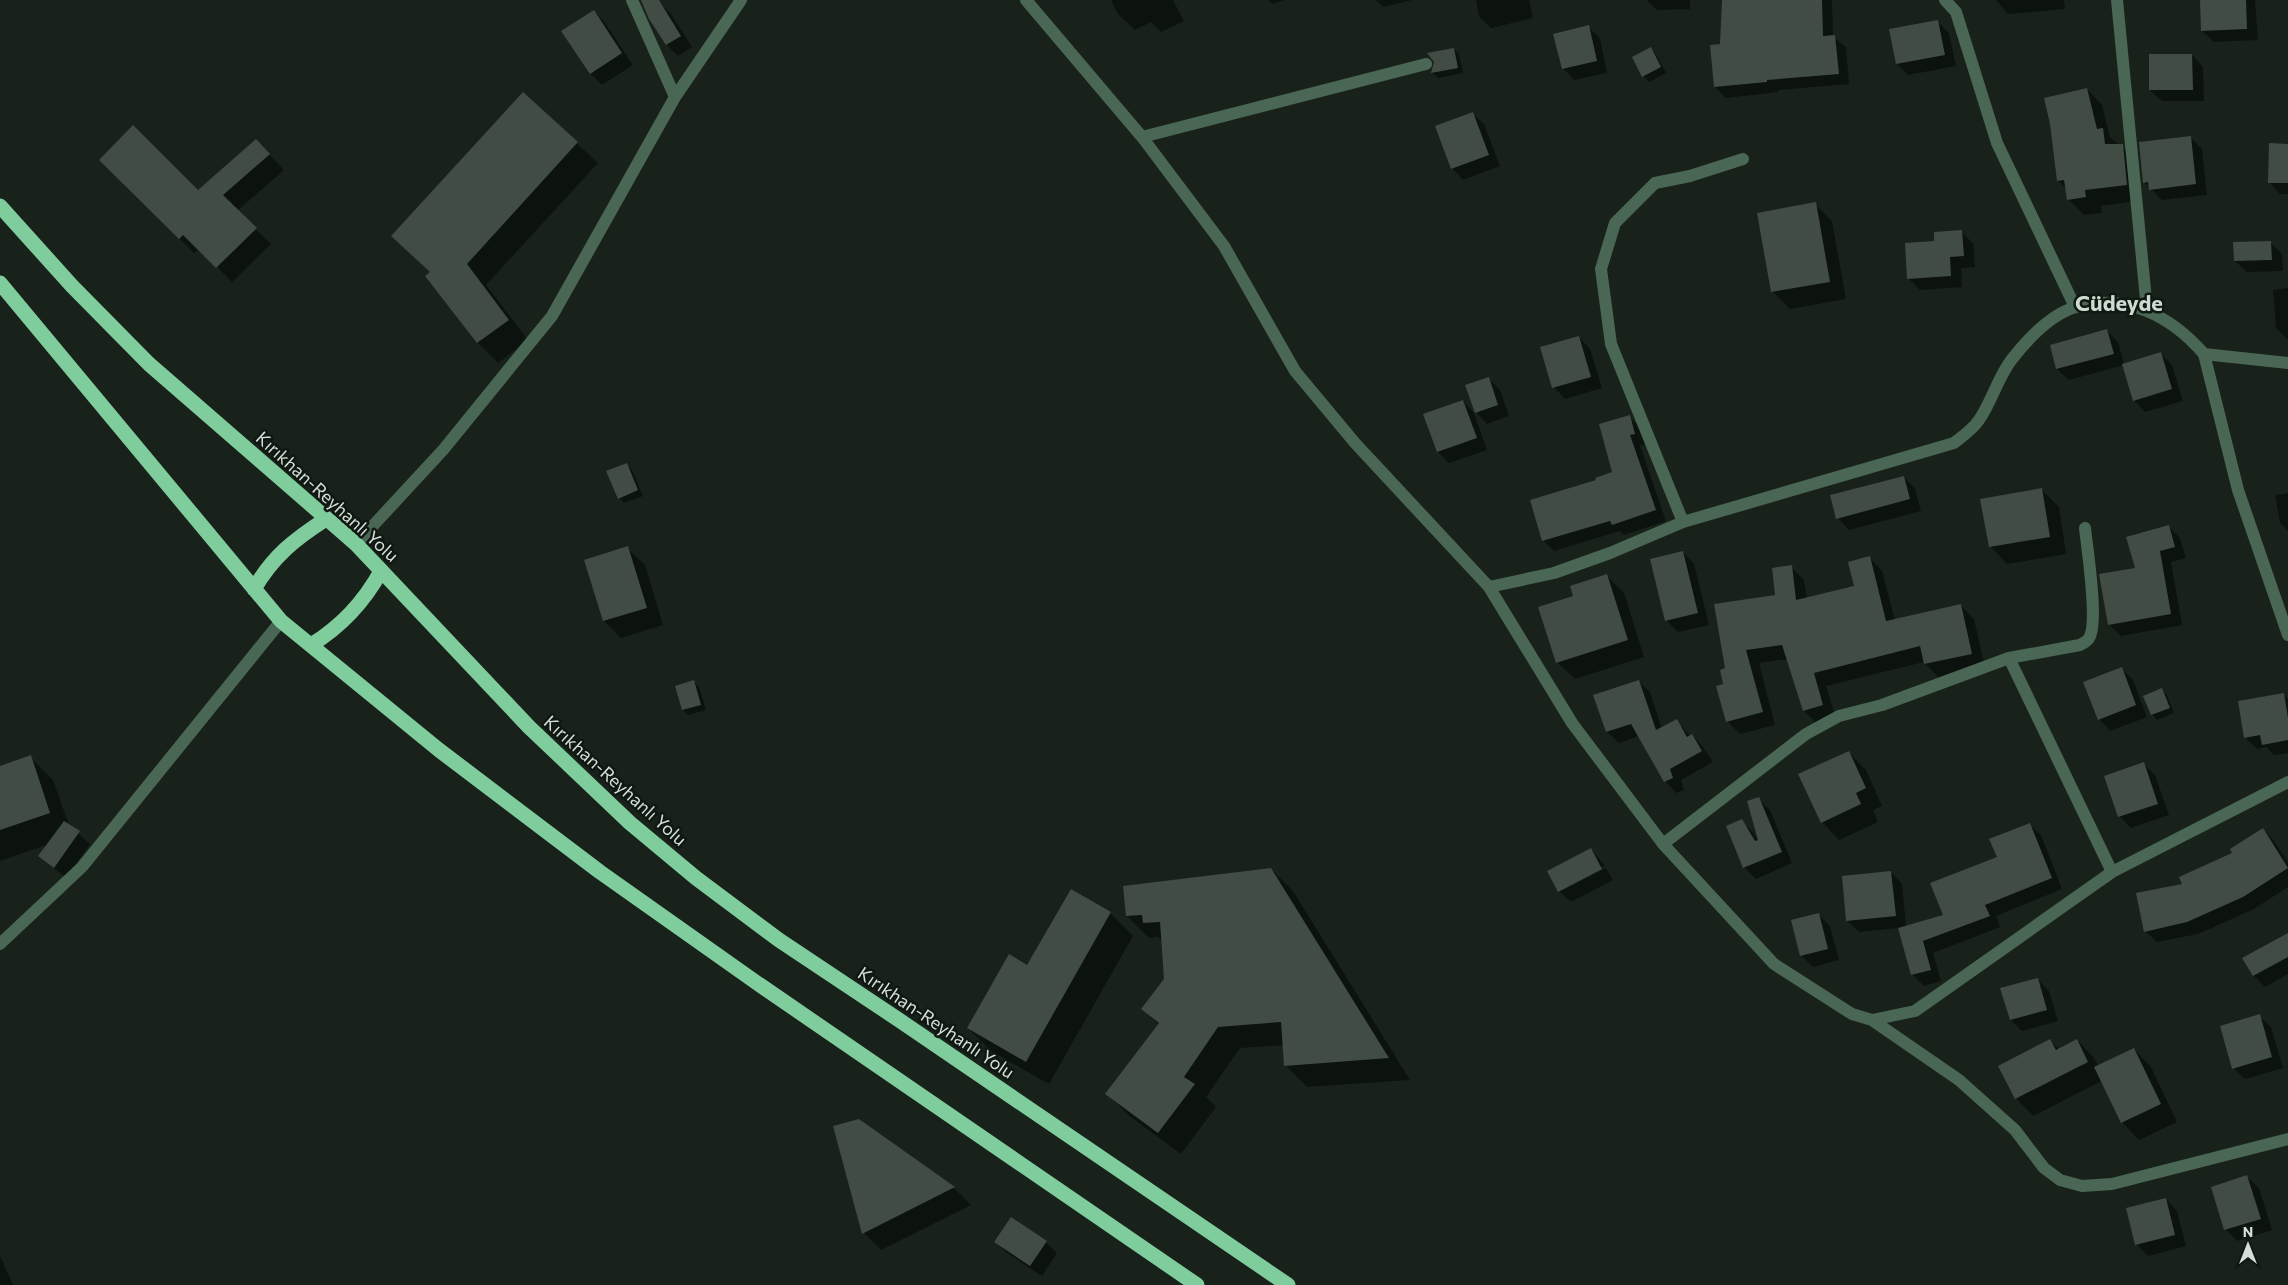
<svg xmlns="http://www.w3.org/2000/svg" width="2288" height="1285" font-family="Commissioner,sans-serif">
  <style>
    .shadow { fill: #0007 }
    .building { fill: #414c45 }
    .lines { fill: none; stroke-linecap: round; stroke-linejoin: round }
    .street { stroke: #496754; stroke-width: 12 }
    .highway { stroke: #7fcc9c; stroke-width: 15 }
    .labels { text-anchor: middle; stroke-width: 5; stroke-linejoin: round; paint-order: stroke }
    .street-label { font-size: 18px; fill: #d7ded9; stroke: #0f1912 }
    .district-label { font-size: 22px; font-weight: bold; fill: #cedbd2; stroke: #0f1912 }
  </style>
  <rect width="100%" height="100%" fill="#18221b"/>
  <path class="shadow" d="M 1111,0 L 1173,0 L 1184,21 L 1161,32 L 1151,22 L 1135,30 L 1117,13 Z
    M 1268,0 L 1285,0 L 1272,4 Z
    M 1376,0 L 1412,0 L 1383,7 Z
    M 1476,0 L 1529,0 L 1533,18 L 1491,28 L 1479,16 Z
    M 1647,0 L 1690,0 L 1690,9 L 1657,10 Z
    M 1780,0 L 1832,0 L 1833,37 L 1846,47 L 1849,84 L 1778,90 L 1778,92 L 1726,98 L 1715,87 L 1722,45 Z
    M 1996,0 L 2064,0 L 2065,9 L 2008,14 Z
    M 2201,0 L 2255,0 L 2258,40 L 2214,42 L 2202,31 Z
    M 660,3 L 671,14 L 692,47 L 678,56 L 667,45 Z
    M 594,11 L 605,23 L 633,65 L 602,85 L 591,74 Z
    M 1937,21 L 1949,33 L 1956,66 L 1908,75 L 1897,64 Z
    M 1588,27 L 1600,38 L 1607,73 L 1574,80 L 1563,68 Z
    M 1651,48 L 1656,54 L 1666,73 L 1649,82 L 1643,76 L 1634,58 Z
    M 1454,49 L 1459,54 L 1463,73 L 1438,78 L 1432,73 L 1435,62 Z
    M 2192,55 L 2203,67 L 2204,101 L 2162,101 L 2150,90 Z
    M 2087,89 L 2102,105 L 2110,137 L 2138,161 L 2142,200 L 2101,206 L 2102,213 L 2084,215 L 2068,199 L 2067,189 L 2058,181 L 2051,124 Z
    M 523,94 L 598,163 L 486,285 L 528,340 L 498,363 L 478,343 L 426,276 L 431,273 L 392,236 Z
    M 1472,113 L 1484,124 L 1500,166 L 1463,180 L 1452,168 Z
    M 2190,137 L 2202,149 L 2207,195 L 2162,200 L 2144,182 Z
    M 256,141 L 284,170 L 237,211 L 271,244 L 232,282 L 199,249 L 194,253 L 101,160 L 198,191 Z
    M 2288,145 L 2288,194 L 2280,194 L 2269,182 Z
    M 1815,204 L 1832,221 L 1846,299 L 1790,309 L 1772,291 Z
    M 1961,232 L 1973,243 L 1975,267 L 1961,268 L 1962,287 L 1920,290 L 1909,279 L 1936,242 Z
    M 2270,242 L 2282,254 L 2283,271 L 2247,272 L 2235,261 Z
    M 2288,288 L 2288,340 L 2276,328 L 2273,290 Z
    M 2107,331 L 2118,342 L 2124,364 L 2161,354 L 2172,365 L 2183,401 L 2145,412 L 2134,400 L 2124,365 L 2069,380 L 2057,369 Z
    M 1579,337 L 1590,349 L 1602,388 L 1565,399 L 1554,387 Z
    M 1488,378 L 1500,390 L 1509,416 L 1487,424 L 1476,412 Z
    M 1463,401 L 1474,413 L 1487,450 L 1449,463 L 1438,452 L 1425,415 Z
    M 1629,417 L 1640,427 L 1645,444 L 1640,446 L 1666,521 L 1624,535 L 1620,531 L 1554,551 L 1543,540 L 1598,481 L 1614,473 Z
    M 626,464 L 632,470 L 643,496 L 624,503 L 619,498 Z
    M 1904,477 L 1915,489 L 1921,511 L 1849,530 L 1838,518 Z
    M 2041,489 L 2059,507 L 2066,554 L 2007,564 L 1990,546 Z
    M 2288,493 L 2288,531 L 2280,523 L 2275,495 Z
    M 2168,526 L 2180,538 L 2186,558 L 2171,562 L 2182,625 L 2121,636 L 2109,624 L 2137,569 Z
    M 627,548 L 645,565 L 663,625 L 621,638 L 604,621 Z
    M 1683,552 L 1694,564 L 1709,625 L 1678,632 L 1666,620 Z
    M 1869,557 L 1882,571 L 1895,620 L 1961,606 L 1974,619 L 1985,667 L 1938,677 L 1924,662 L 1826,686 L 1836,718 L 1817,724 L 1804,711 L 1788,659 L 1759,663 L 1775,725 L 1740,734 L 1727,721 L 1725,684 L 1726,669 L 1776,596 L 1791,567 L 1804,580 L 1807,599 L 1855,587 Z
    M 1607,576 L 1624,593 L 1644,657 L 1575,679 L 1557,662 L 1575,597 Z
    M 2121,668 L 2133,680 L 2147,717 L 2110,731 L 2099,719 Z
    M 1638,681 L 1650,692 L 1662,729 L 1677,721 L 1690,736 L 1692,735 L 1703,747 L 1713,762 L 1681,780 L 1684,790 L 1676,793 L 1665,781 L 1639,736 L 1619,743 L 1607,732 L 1595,696 Z
    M 694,682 L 699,687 L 706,710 L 688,715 L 683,710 Z
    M 2162,690 L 2167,695 L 2174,713 L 2157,720 L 2152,714 Z
    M 2283,694 L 2288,699 L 2288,753 L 2274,755 L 2266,747 L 2257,749 L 2245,737 Z
    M 1849,753 L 1866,770 L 1882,806 L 1873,810 L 1878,822 L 1839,840 L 1822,822 Z
    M 30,757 L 53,780 L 69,825 L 90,844 L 66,878 L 40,856 L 49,844 L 0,861 L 0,767 Z
    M 2143,763 L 2155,775 L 2169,815 L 2131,828 L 2120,817 L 2105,776 Z
    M 1758,799 L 1770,810 L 1792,863 L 1756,879 L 1744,867 L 1741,821 L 1753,832 L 1759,843 Z
    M 2029,824 L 2041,835 L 2062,889 L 1996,916 L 2000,927 L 1933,953 L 1941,981 L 1924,986 L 1912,974 L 1899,928 L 1859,932 L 1847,920 L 1891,872 L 1902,884 L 1906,926 L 1945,916 Z
    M 2263,829 L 2274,841 L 2288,862 L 2288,887 L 2254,909 L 2198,934 L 2157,942 L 2145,931 L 2184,885 L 2234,854 Z
    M 1591,849 L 1605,866 L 1561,888 L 1561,891 L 1606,868 L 1613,880 L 1571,902 L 1559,891 Z
    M 1271,869 L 1293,891 L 1410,1080 L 1307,1087 L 1285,1065 L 1284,1045 L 1240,1048 L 1206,1097 L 1216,1107 L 1181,1154 L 1128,1115 L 1107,1093 L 1159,1025 L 1143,1009 L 1166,980 L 1163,942 L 1158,937 L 1149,938 L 1127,916 Z
    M 1071,891 L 1110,913 L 1133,936 L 1049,1084 L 991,1051 L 968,1028 L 1028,966 Z
    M 1818,914 L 1830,926 L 1839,960 L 1813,967 L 1801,955 Z
    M 2288,939 L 2288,974 L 2265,987 L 2254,976 L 2244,959 Z
    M 2037,979 L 2049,991 L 2058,1021 L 2022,1031 L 2011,1020 Z
    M 2259,1016 L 2271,1027 L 2283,1068 L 2245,1079 L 2233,1068 Z
    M 2077,1040 L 2094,1058 L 2098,1066 L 2134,1049 L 2151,1067 L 2177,1122 L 2139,1140 L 2122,1122 L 2102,1081 L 2033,1116 L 2016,1098 L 2000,1067 L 2050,1041 L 2059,1049 Z
    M 858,1120 L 954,1188 L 971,1205 L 881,1250 L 864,1233 Z
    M 2247,1177 L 2259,1188 L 2272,1230 L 2237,1241 L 2226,1229 Z
    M 2166,1199 L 2177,1211 L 2186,1246 L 2148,1256 L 2136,1244 Z
    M 996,1242 L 1046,1242 L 1057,1253 L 1042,1276 L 1007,1253 Z
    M 0,1256 L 13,1285 L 0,1285 Z"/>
  <path class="building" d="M 641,0 L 659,0 L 681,36 L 666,45 L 649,19 Z
    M 1722,0 L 1822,0 L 1823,36 L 1835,35 L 1839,74 L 1767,80 L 1767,82 L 1714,87 L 1710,45 L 1720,44 Z
    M 2200,0 L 2246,0 L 2247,29 L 2201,31 Z
    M 594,10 L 622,53 L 590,74 L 561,31 Z
    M 1938,20 L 1945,55 L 1896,64 L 1889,29 Z
    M 1589,25 L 1597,61 L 1562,69 L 1553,34 Z
    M 1651,47 L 1661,67 L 1642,77 L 1632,57 Z
    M 1454,48 L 1458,68 L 1431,73 L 1434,62 L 1427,53 Z
    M 2149,54 L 2192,54 L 2193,90 L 2149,90 Z
    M 2087,88 L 2097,129 L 2103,128 L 2105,144 L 2123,144 L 2127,185 L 2085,190 L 2086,197 L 2067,200 L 2064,180 L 2057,181 L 2050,124 L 2044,98 Z
    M 523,92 L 578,142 L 467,264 L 509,320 L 477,343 L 425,276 L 430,272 L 391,236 Z
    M 1473,112 L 1489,155 L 1451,169 L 1435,126 Z
    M 133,125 L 198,190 L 256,139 L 270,154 L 223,195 L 257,228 L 216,268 L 183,235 L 179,239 L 99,160 Z
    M 2191,136 L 2196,184 L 2149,190 L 2148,182 L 2143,183 L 2139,142 Z
    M 2269,143 L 2288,144 L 2288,183 L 2268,183 Z
    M 1816,202 L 1830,282 L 1771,292 L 1757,213 Z
    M 1962,230 L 1964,256 L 1950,257 L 1951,276 L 1907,279 L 1905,243 L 1934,241 L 1934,232 Z
    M 2271,241 L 2272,260 L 2234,261 L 2233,242 Z
    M 2107,329 L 2114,354 L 2056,369 L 2050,345 Z
    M 1579,336 L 1591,377 L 1552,388 L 1540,347 Z
    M 2161,352 L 2172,389 L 2133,401 L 2122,364 Z
    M 1489,377 L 1498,405 L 1475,413 L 1465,385 Z
    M 1463,400 L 1477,438 L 1437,452 L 1423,414 Z
    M 1630,415 L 1635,434 L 1630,435 L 1656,510 L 1612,525 L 1610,521 L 1542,541 L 1530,500 L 1596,480 L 1595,478 L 1612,472 L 1599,424 Z
    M 627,463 L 638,490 L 618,499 L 606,471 Z
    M 1904,476 L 1910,499 L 1836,519 L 1830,495 Z
    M 2042,488 L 2050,537 L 1989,547 L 1980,499 Z
    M 2169,525 L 2175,547 L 2160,551 L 2171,614 L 2108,625 L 2099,574 L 2135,568 L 2126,537 Z
    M 628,546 L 647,608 L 603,621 L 584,560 Z
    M 1683,551 L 1698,613 L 1665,621 L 1650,559 Z
    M 1870,556 L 1886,621 L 1961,604 L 1972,654 L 1924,664 L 1920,646 L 1814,673 L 1823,705 L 1803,711 L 1782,645 L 1746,650 L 1763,712 L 1726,722 L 1716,686 L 1723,684 L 1720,670 L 1725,668 L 1714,604 L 1775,595 L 1772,568 L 1792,565 L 1796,600 L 1854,586 L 1848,562 Z
    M 1607,574 L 1628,640 L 1556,663 L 1538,607 L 1573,596 L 1570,586 Z
    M 2122,667 L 2136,705 L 2098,720 L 2083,682 Z
    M 694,680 L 701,705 L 682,710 L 675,686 Z
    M 1639,680 L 1656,730 L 1677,719 L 1687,737 L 1692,734 L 1702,751 L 1670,769 L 1673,778 L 1664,782 L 1631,724 L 1606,732 L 1593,695 Z
    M 2162,688 L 2170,708 L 2151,715 L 2143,696 Z
    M 2284,693 L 2288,718 L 2288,740 L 2262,745 L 2260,735 L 2244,738 L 2238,701 Z
    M 1849,751 L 1866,788 L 1856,793 L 1861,804 L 1821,823 L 1798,774 Z
    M 31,755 L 50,813 L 0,830 L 0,766 Z
    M 2144,762 L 2158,804 L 2118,817 L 2104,776 Z
    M 1759,797 L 1782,852 L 1743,868 L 1726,826 L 1742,819 L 1755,841 L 1758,840 L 1747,801 Z
    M 64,821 L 80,831 L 54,868 L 38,856 Z
    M 2030,823 L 2052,878 L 1985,905 L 1990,916 L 1923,941 L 1931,970 L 1911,975 L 1898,928 L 1943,915 L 1930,883 L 1997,857 L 1989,839 Z
    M 2263,828 L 2288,868 L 2243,897 L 2187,922 L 2144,932 L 2136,893 L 2182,884 L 2179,877 L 2232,853 L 2230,849 Z
    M 1591,848 L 1602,869 L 1558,892 L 1547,871 Z
    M 1271,868 L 1389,1058 L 1284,1066 L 1281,1022 L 1218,1027 L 1184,1077 L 1195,1084 L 1158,1133 L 1105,1094 L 1159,1023 L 1141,1009 L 1164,979 L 1160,922 L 1143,923 L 1142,915 L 1126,916 L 1123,886 Z
    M 1891,871 L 1896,916 L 1846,921 L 1842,876 Z
    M 1071,889 L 1111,912 L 1026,1062 L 967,1028 L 1009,954 L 1027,965 Z
    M 1819,913 L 1828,949 L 1800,956 L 1791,920 Z
    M 2288,933 L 2288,957 L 2253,976 L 2242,958 Z
    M 2038,978 L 2047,1010 L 2010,1020 L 2000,988 Z
    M 2260,1014 L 2272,1057 L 2232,1069 L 2220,1026 Z
    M 2050,1039 L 2056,1050 L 2077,1039 L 2088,1062 L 2015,1099 L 1998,1066 Z
    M 2134,1048 L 2161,1104 L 2121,1123 L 2094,1067 Z
    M 859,1119 L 955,1187 L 862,1234 L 833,1126 Z
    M 2247,1175 L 2261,1219 L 2224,1230 L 2211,1187 Z
    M 2166,1198 L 2175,1235 L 2135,1245 L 2126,1208 Z
    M 1011,1217 L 1047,1241 L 1030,1266 L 994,1242 Z"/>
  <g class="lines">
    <path class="street" d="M 632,0 L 675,97
      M 1026,0 L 1142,137 L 1224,246 L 1295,371 L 1355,443 L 1489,587 L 1572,723 L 1663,844 L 1774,964 L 1852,1014 L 1872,1020 L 1915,1011 L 2112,872 L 2288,782
      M 1945,0 L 1956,12 L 1997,143 L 2075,307
      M 2117,0 L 2147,310
      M 1142,137 L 1426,64
      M 2204,354 L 2238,490 L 2288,635
      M 1683,522 L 1611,344 L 1601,269 L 1615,223 L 1655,183 L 1690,176 L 1743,159
      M 356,544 L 443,450 L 552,316 L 675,97 L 741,0
      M 1489,587 L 1554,573 L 1610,553 L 1683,522 L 1954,443 C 1963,436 1973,429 1979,420 C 1992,401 1998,377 2012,359 C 2027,340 2051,314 2076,307 C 2127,293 2171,316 2204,354 L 2288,363
      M 2009,658 L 2112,872
      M 1663,844 L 1806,734 L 1839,716 L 1882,705 L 2009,658 L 2080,645 C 2083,643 2088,641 2089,638 C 2099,623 2087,548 2085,528
      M 0,944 L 82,867 L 281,621
      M 1872,1020 L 1959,1080 L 2015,1130 L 2044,1168 L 2060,1180 L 2082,1186 L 2112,1184 L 2288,1139"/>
    <path class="highway" d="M 0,206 L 72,286 L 149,364 L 356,544 L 529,727 L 630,823 L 696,878 L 779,940 L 899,1020 L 1288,1285
      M 0,283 L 281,621 L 439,750 L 600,872 L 757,983 L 1197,1285
      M 254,589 C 273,556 295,539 326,519
      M 311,645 C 342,626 364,602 381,571"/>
  </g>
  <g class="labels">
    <g class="street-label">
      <text transform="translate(327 497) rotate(42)" y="6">Kırıkhan-Reyhanlı Yolu</text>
      <text transform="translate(615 781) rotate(42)" y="6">Kırıkhan-Reyhanlı Yolu</text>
      <text transform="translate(936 1023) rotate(34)" y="6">Kırıkhan-Reyhanlı Yolu</text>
    </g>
    <g class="district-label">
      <text x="2119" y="311">Cüdeyde</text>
    </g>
  </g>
  <g transform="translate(2248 1245)" stroke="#0f1912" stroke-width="4" paint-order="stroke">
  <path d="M0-4L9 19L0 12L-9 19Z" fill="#d7ded9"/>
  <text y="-8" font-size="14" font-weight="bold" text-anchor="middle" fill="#d7ded9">N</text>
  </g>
</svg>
